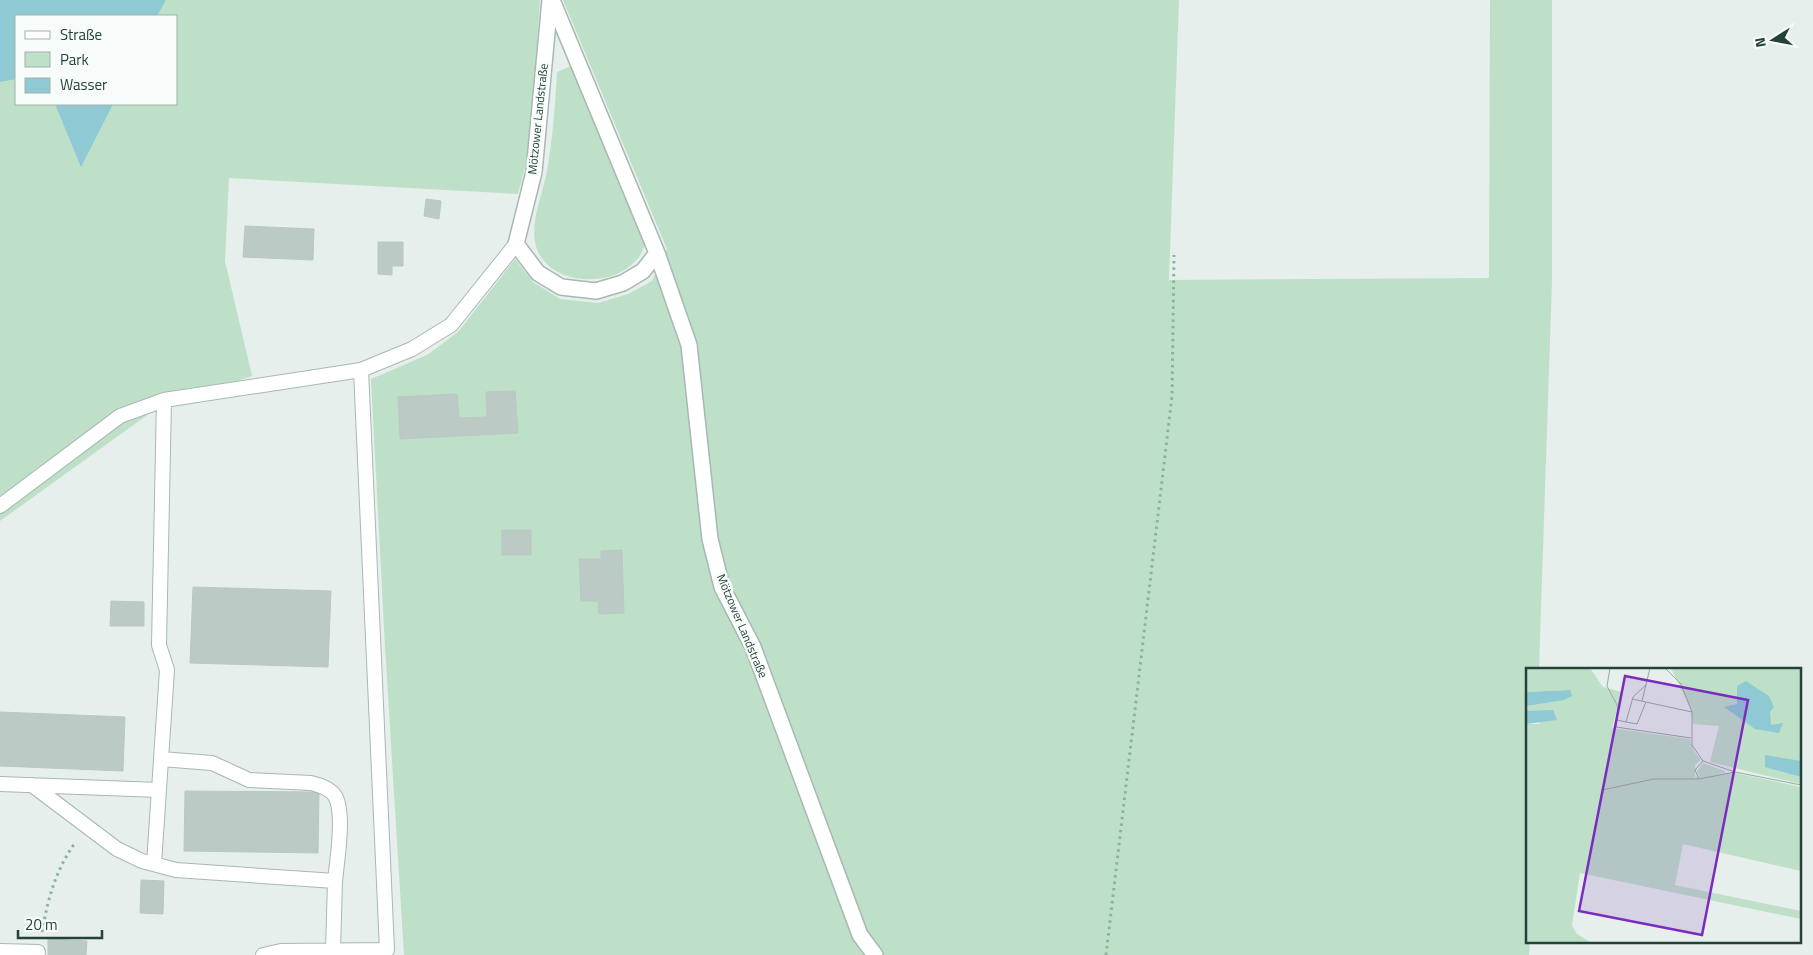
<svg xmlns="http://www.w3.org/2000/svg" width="1813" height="955" font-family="'Titillium Web',sans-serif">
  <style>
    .green { fill: #bfe0c8; fill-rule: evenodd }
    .water { fill: #8ec9d4 }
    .building { fill: #bbcac4; stroke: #b8c9c2 }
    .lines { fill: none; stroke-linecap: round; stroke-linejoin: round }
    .service-casing { stroke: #a8b8b2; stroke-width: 16 }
    .minor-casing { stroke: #a8b8b2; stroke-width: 18 }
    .path { stroke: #86b3a5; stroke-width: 3; stroke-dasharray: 2.5 4; stroke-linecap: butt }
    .service { stroke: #fff; stroke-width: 14 }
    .minor { stroke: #fff; stroke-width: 15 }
    .labels { text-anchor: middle; stroke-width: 5; stroke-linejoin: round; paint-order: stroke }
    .street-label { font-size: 12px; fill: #24423a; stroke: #f7fbf9 }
    .inset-road { fill: none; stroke: #98aaa4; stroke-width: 1 }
    .view { fill: #7b2cbf; fill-opacity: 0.15; stroke: #7b2cbf; stroke-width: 2.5 }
    .inset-edge { fill: none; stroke: #24423a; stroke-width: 2.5 }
  </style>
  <rect width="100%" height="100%" fill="#e6efeb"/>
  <path class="green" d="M 0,0 L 540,0 L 535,77 L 528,156 L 518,194 L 229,178 L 225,261 L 252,376 L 157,408 L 0,521 ZM 16,16 L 176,16 L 176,104 L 16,104 Z
    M 563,0 L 1179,0 L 1169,280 L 1489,278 L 1490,0 L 1552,0 L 1552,281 L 1539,669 L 1527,669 L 1527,941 L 1530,941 L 1529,955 L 404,955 L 385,647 L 371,379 L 427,355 L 458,332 L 515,259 L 533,282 L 560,299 L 598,303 L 628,294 L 652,281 L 667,249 Z
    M 571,66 L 645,243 C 642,260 624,273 608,277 C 590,281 572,280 556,271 C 517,247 541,204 547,171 C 553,138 555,105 557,72 Z"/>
  <path class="water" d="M 0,0 L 166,0 L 157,16 L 16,16 L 16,79 L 0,82 Z
    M 55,104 L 113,104 L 81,167 Z"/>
  <path class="building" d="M 426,199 L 441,201 L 439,219 L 424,216 Z
    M 245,226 L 314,229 L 313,260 L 243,257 Z
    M 378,242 L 403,242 L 403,266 L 392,266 L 392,275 L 378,274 Z
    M 515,391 L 518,433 L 400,439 L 398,397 L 457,394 L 459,418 L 487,417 L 486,392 Z
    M 502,530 L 531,530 L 531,555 L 502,555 Z
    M 622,550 L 624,613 L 599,614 L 598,601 L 581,601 L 579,559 L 601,559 L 601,551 Z
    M 193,587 L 331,591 L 328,667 L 190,663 Z
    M 111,601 L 144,602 L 144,626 L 110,626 Z
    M 0,712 L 125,717 L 123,771 L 0,766 Z
    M 185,791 L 319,792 L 318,853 L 184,851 Z
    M 141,880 L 164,881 L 163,914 L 140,913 Z
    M 48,939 L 87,941 L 86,955 L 48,955 Z"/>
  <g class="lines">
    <g class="service-casing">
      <path id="service" d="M 0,506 L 120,416 L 164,400
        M 161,759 L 212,763 L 249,780 L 311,783 C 319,785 330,788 335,796 C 345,812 337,861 335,881
        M 0,784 L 159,790
        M 32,785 L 117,849 L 142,861 L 176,870 L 335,881 L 333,951
        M 154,864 L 167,670 L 159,645 L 164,400 L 361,370 L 412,349 L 451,325 L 516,244
        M 0,951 L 38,952
        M 263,955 L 281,951 L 387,950 L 361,370"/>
    </g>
    <g class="minor-casing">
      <path id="minor" d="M 550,0 L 534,172 L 516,244 L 538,273 L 561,287 L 596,291 L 623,283 L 643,271 L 657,253 L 552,0
        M 657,253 L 689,345 L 710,539 L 722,587 L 753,647 L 860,935 L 875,955"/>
    </g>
    <path class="path" d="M 42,932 C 48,899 55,871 75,843
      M 1106,955 L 1172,396 L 1174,255"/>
    <use href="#service" class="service"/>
    <use href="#minor" class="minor"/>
  </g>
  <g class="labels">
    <g class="street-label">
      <text transform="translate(538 119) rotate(-84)" y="4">Mötzower Landstraße</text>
      <text transform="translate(742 626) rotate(67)" y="4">Mötzower Landstraße</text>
    </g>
  </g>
  <g transform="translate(1526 668)">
    <rect width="275" height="275" fill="#e6efeb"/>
    <path d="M 0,0 L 64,0 L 77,19 L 96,24 L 86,60 L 164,71 L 168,83 L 175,92 L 169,97 L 169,109 L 209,105 L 275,119 L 275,203 L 157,176 L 149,217 L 275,243 L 275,251 L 54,205 L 46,257 L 50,265 L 65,275 L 0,275 L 0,56 L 14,56 L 11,44 L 0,43 L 0,38 L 26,32 L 31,33 L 44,22 L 0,24 ZM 145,0 L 275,0 L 275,116 L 184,94 L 193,58 L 167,56 L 165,42 ZM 177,95 L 199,103 L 199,105 L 174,110 L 171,103 Z" fill="#bfe0c8"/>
    <path d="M 220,13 L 243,28 L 248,39 L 244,44 L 245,57 L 257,55 L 253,65 L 229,61 L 198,39 L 211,36 L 211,18 ZM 44,22 L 46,28 L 38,32 L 0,38 L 0,24 ZM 27,42 L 31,52 L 0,56 L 0,43 ZM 239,87 L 275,93 L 275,109 L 239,99 Z" fill="#8ec9d4"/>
    <path class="inset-road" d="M 84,0 L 81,18 L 92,39 L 90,59 L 165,70M 139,0 L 155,16 L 166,44M 106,31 L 166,44 L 166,77 L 177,93M 116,33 L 124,0M 91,52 L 100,54 L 107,29 L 120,17M 100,54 L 111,56 L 120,34M 209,104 L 173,111 L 169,102 L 177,93 L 209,104 L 275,117M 76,122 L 128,111 L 173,111"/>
    <path class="view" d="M 99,8 L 222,32 L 176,267 L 53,243 Z"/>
    <rect width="275" height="275" class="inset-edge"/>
  </g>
  <rect x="15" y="15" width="162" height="90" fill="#f7fbf9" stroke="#a3b1ad"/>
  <rect x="25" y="31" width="25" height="8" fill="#ffffff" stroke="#a3b1ad"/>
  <text x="60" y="40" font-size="15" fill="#24423a">Straße</text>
  <rect x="25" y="52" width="25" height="15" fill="#bfe0c8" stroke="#a3b1ad"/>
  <text x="60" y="65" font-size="15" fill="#24423a">Park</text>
  <rect x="25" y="78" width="25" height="15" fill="#8ec9d4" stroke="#a3b1ad"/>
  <text x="60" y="90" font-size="15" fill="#24423a">Wasser</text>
  <g transform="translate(1773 40) rotate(259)" stroke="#f7fbf9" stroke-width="4" paint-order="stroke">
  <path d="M0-4L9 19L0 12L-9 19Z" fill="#24423a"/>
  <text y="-8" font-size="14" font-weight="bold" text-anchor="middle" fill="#24423a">N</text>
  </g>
  <path d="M18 930v8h84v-8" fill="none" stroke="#24423a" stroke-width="2.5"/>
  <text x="25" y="930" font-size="15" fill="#24423a" stroke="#f7fbf9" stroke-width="4" paint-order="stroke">20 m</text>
</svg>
